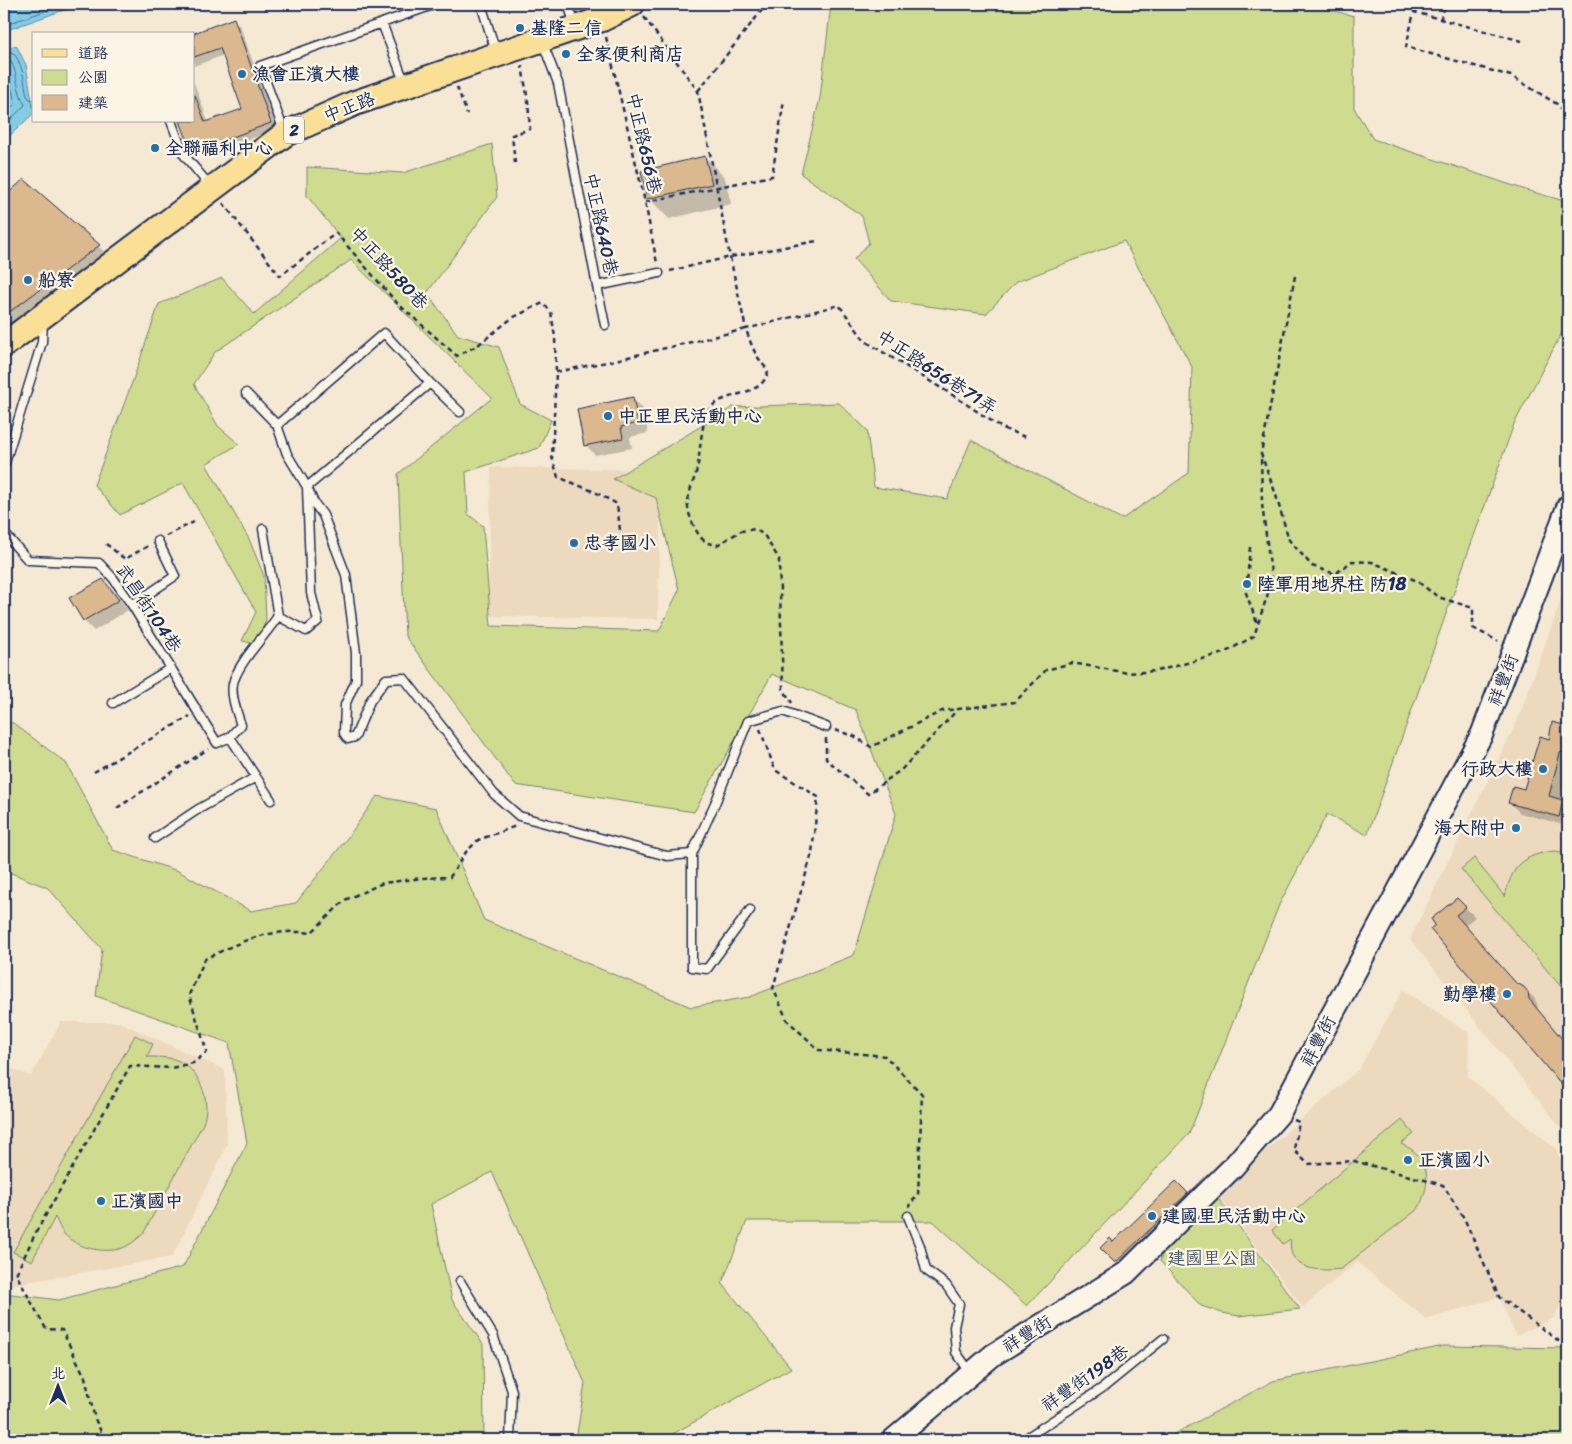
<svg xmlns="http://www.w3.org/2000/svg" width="1572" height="1444" font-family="Sriracha,'LXGW WenKai TC',sans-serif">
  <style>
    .built { fill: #eddabe }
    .green { fill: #cfdb8e; stroke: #758576 }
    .water { fill: #83cce4; stroke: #598dae }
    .shadow { fill: #0003 }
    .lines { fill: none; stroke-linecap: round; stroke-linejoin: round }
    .shore { stroke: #456e94; stroke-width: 1 }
    .building { fill: #dbb88d; stroke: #1b2f5e }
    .lane-casing { stroke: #1b2f5e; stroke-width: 11 }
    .secondary-casing { stroke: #1b2f5e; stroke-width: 25 }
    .primary-casing { stroke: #1b2f5e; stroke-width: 28 }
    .path { stroke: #1b2f5e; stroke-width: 2.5; stroke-dasharray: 5 4; stroke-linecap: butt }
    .lane { stroke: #fcf5e5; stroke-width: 8 }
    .secondary { stroke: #fcf5e5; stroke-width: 21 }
    .primary { stroke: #fadf96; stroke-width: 24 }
    .poi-dot { fill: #1f6fb2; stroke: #fcf5e5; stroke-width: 2 }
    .labels { text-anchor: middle; stroke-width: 4.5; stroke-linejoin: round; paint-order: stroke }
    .shield { fill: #fcf5e5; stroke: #5e6a86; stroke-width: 1 }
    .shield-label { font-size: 16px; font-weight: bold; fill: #1b2f5e }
    .poi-label { font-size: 18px; font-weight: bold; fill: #1b2f5e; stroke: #fcf5e5; text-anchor: start }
    .street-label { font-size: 18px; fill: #1b2f5e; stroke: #fcf5e5 }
    .park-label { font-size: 18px; fill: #485a6a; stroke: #fcf5e5 }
  </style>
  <rect width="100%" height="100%" fill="#f5e9d3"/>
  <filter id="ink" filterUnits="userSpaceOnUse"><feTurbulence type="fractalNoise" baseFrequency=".02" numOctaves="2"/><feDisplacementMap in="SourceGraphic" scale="10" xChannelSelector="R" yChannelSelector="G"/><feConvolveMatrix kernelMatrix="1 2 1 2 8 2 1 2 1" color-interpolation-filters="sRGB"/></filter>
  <g filter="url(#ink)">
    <path class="built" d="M 491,467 L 661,470 L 658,619 L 488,616 Z
      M 1568,580 L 1568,1137 L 1410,939 L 1519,717 Z
      M 1403,990 L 1469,1033 L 1468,1077 L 1555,1148 L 1568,1172 L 1568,1293 L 1553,1318 L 1516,1336 L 1499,1297 L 1427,1320 L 1357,1262 L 1303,1307 L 1216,1194 L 1359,1069 Z
      M 61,1022 L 119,1022 L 225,1070 L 227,1145 L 172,1257 L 4,1286 L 4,1066 L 31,1076 Z"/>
    <path class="green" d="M 831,4 L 1305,4 L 1354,16 L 1354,108 L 1373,139 L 1529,191 L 1568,202 L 1568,321 L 1514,424 L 1367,835 L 1327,814 L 1279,905 L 1189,1134 L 1027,1306 L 933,1221 L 747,1221 L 722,1283 L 791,1368 L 669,1436 L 666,1440 L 576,1440 L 585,1383 L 492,1172 L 431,1204 L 452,1300 L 483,1344 L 484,1440 L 4,1440 L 4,1293 L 59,1300 L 183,1267 L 247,1143 L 229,1043 L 96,996 L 102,949 L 48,888 L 4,870 L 4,722 L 13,723 L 66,763 L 113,850 L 178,871 L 251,911 L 296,903 L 348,837 L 377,796 L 436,808 L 484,920 L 691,1007 L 750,997 L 854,955 L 896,814 L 856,710 L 772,674 L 694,812 L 515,785 L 405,636 L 398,474 L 492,398 L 351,260 L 215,352 L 194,384 L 218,426 L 239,444 L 206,464 L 249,539 L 264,576 L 266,619 L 257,644 L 242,641 L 256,612 L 183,483 L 120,515 L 94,485 L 133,380 L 159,304 L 222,278 L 254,314 L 341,238 L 307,196 L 307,167 L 403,173 L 492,144 L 497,197 L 427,293 L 458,335 L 499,347 L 520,404 L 551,420 L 539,448 L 466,472 L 468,514 L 483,526 L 491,626 L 659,631 L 679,590 L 656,498 L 613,479 L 733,407 L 839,403 L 867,430 L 874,487 L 947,499 L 971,440 L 1122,519 L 1189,473 L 1192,367 L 1124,241 L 1016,282 L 986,314 L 891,301 L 854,259 L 869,243 L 862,216 L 801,174 L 820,98 Z
      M 1555,851 L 1568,853 L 1568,995 L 1461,869 L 1474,858 L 1505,897 C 1511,867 1523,854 1555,851 Z
      M 135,1035 L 153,1044 L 147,1057 C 156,1057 166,1057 174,1059 C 200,1068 212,1100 203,1124 L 143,1234 C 136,1240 128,1247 119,1249 C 101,1253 77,1248 64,1234 C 60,1229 58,1223 55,1217 L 32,1261 L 13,1252 Z
      M 1402,1120 L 1414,1134 L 1401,1144 C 1431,1156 1432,1183 1418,1209 L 1341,1269 C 1325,1271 1296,1272 1291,1251 C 1290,1247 1291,1243 1290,1239 L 1283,1244 L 1272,1230 Z
      M 1217,1197 L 1300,1309 L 1239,1316 L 1222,1313 L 1201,1306 L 1160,1261 L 1166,1242 Z
      M 1444,1346 L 1568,1348 L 1568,1440 L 1165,1439 L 1273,1381 Z"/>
    <path class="water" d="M 4,4 L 81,4 L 4,31 Z
      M 16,45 L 26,65 L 34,113 L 4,141 L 4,50 Z"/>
    <path class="shadow" d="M 233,20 L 240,26 L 277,129 L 212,153 L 194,143 L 187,137 L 194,121 L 194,82 L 208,122 L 243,110 L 224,55 L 194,66 L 194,34 Z
      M 705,157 L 725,178 L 731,204 L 669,219 L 649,198 Z
      M 24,181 L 108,255 L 4,333 L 4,199 Z
      M 633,399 L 643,409 L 648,433 L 630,437 L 632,448 L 595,455 L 586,445 Z
      M 103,581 L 113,590 L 128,610 L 94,631 L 84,621 L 71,599 Z
      M 1568,722 L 1568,769 L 1560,801 L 1568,807 L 1568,826 L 1520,813 L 1510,803 L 1525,790 L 1550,741 Z
      M 1457,899 L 1475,917 L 1465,925 L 1517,984 L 1523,988 L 1534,998 L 1537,1003 L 1538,1010 L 1568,1046 L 1568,1091 L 1432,929 Z
      M 1176,1183 L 1197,1204 L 1125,1272 L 1102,1248 L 1113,1243 Z"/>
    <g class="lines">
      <path class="shore" d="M 4,25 L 66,4
        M 4,54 L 12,52 C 23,62 24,82 27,96 L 30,99 L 34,100
        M 4,60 L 11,61 C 18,75 17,92 25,105 L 4,126
        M 4,68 L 8,71 L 15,104 L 4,115"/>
    </g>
    <path class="building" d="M 234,18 L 271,123 L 205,147 L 186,137 L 180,121 L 194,121 L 194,96 L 195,95 L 205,122 L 242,109 L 220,48 L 194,57 L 194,33 Z
      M 705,156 L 712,184 L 647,199 L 641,171 Z
      M 24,179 L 100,245 L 4,316 L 4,197 Z
      M 633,397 L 638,423 L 621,427 L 623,438 L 584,446 L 577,409 Z
      M 103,579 L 119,600 L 83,621 L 69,598 Z
      M 1552,722 L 1568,726 L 1568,749 L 1560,753 L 1549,796 L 1563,800 L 1559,817 L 1508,803 L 1513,786 L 1524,789 L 1540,736 L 1549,739 Z
      M 1457,898 L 1466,907 L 1456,915 L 1515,982 L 1524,987 L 1528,992 L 1529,999 L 1568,1046 L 1568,1093 L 1430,929 L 1435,925 L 1431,919 Z
      M 1176,1181 L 1188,1193 L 1115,1263 L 1100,1248 L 1110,1238 L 1113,1242 Z"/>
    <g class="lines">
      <g class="lane-casing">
        <path id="lane" d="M 481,4 L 496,52
          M 568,4 L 575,25
          M 382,23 L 405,84
          M 542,41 L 558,83 L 597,286 L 659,273
          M 171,121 L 184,155 L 210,186
          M 284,131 L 260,66 L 436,4
          M 597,286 L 605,325
          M 430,383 L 307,487 L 314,503 L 323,515 L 346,575 L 356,653 L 356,680 L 345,705 L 344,733 L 348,739 L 355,737 L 370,701 L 386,679 L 404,678 L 494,794 L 519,816 L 667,856 L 692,854 L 692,967 L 707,969 L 750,910
          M 277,425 L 384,333 L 430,383 L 460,412
          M 4,466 L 42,342 L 43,321
          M 263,529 L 278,616
          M 4,533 L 28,560 L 99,563 L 113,578 L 132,605 L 217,743 L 230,737 L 241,725 C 237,713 229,692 234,680 C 242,658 265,636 278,616 L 306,631 L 318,621 L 311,593 L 307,487 L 287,454 L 277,425 L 246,393
          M 132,605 L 175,576 L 158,541
          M 113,703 L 171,668
          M 230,737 L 271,800
          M 155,838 L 197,810 L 256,777
          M 692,854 L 716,801 L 748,721 L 783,711 L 826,727
          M 908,1216 L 920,1246 L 926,1270 L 946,1285 L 959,1304 L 954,1327 L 956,1352 L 970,1372
          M 460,1281 L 493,1335 L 512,1391 L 510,1440
          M 1023,1440 L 1104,1387 L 1163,1339"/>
      </g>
      <g class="secondary-casing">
        <path id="secondary" d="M 893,1440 L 993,1355 L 1126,1273 L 1233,1167 L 1279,1114 L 1482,734 L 1568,506"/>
      </g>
      <g class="primary-casing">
        <path id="primary" d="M 4,345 L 285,134 L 355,103 L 602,19 L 632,4"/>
      </g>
      <path class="path" d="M 644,17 L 698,91 L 730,257 L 746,329 L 839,305 L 865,341 L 954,396 L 1002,428 L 1025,437
        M 1440,20 L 1446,4
        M 606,37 L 645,202 L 657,263
        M 1522,41 L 1414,12 L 1406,47 L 1511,76 L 1557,104 L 1568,117
        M 457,87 L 467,114
        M 698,91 L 766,5
        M 515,163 L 512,135 L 530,129 L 528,101 L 522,66
        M 645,202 L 772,176 L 784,100
        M 223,203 L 280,276 L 336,233 L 397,303 L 457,356 L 478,345 L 512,318 L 543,303 L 551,312 L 555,337 L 556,372 L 552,457 L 558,477 L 595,492 L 617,504 L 620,530
        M 670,271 L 730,257 L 817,241
        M 1295,276 L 1261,454 L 1275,492 L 1289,540 L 1312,566 L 1335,574 L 1352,561 L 1372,562 L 1417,581 L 1438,597 L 1473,608 L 1473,628 L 1498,641
        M 556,372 L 607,362 L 746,329 C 751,345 756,358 768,370 C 765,397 725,391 710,408 C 702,418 700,450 698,464 C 696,477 689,489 688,502 C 686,512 697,537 706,542 C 709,544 714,544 717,545 L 741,531 L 755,529 L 764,535 L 779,559 L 783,689 L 792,703
        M 166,536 L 194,522
        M 106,544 L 125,559 L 148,546
        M 1250,547 L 1246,593 L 1257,623
        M 760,729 L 775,770 L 818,797 L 812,853 L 773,988 L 787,1020 L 819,1050 L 885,1056 L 922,1094 L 918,1196 L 910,1203 L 909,1207
        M 835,730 L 854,736 L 871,747 L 942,711 L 1015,702 L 1046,670 L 1072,663 L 1128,673 L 1157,671 L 1224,653 L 1254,636 L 1272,581 L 1262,504 L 1261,454
        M 826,738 L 826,759 L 868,794 L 902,769 L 958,709
        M 94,772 L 190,716
        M 117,808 L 208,749
        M 1294,1120 L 1299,1122 L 1294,1150 L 1308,1164 L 1354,1161 L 1443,1185 L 1464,1218 L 1499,1297 L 1559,1341 L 1568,1343
        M 105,1440 L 95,1419 L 85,1377 L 62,1330 L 46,1329 L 16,1274 L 35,1234 L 130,1066 L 171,1068 L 193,1063 L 207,1052 L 189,995 L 205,959 C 244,940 267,928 311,933 L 345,900 L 383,883 L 423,878 L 450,877 L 466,852 L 478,840 L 516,826"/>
      <use href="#lane" class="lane"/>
      <use href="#secondary" class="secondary"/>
      <use href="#primary" class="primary"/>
    </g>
  </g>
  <g class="poi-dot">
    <circle cx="520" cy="28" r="5"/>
    <circle cx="566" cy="54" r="5"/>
    <circle cx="242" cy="74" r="5"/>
    <circle cx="155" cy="148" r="5"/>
    <circle cx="28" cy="280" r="5"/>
    <circle cx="608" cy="416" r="5"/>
    <circle cx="574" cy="543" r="5"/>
    <circle cx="1247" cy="584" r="5"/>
    <circle cx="1543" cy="769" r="5"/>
    <circle cx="1516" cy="828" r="5"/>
    <circle cx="1507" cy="994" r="5"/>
    <circle cx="1408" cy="1160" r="5"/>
    <circle cx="101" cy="1201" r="5"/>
    <circle cx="1152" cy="1216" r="5"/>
  </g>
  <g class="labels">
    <rect class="shield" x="284" y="116.5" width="20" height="27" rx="4"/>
    <g class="shield-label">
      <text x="294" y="136">2</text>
    </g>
    <g class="poi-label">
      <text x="530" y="34">基隆二信</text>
      <text x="576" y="60">全家便利商店</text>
      <text x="252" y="80">漁會正濱大樓</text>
      <text x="165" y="154">全聯福利中心</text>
      <text x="38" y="286">船寮</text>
      <text x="618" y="422">中正里民活動中心</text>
      <text x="584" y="549">忠孝國小</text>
      <text x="1257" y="590">陸軍用地界柱 防18</text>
      <text x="1533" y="775" text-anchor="end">行政大樓</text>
      <text x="1506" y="834" text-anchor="end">海大附中</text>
      <text x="1497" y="1000" text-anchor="end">勤學樓</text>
      <text x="1418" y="1166">正濱國小</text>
      <text x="111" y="1207">正濱國中</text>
      <text x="1162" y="1222">建國里民活動中心</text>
    </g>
    <g class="street-label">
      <text transform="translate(349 107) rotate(-21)" y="6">中正路</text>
      <text transform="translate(644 143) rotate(77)" y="6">中正路656巷</text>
      <text transform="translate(601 224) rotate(78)" y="6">中正路640巷</text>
      <text transform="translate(389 268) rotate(47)" y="6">中正路580巷</text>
      <text transform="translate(937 372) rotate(33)" y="6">中正路656巷71弄</text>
      <text transform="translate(149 608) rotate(56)" y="6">武昌街104巷</text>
      <text transform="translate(1503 680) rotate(-69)" y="6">祥豐街</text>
      <text transform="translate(1318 1041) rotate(-62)" y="6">祥豐街</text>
      <text transform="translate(1027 1334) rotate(-32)" y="6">祥豐街</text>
      <text transform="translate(1085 1378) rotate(-35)" y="6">祥豐街198巷</text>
    </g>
    <g class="park-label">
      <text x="1212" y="1264">建國里公園</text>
    </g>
  </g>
  <rect width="1572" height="1444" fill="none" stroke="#fcf5e5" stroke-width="20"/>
  <rect x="10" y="10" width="1552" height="1424" fill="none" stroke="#1b2f5e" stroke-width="2" filter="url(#ink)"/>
  <rect x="32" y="32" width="162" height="90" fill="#fcf5e5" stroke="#a2a6af"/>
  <rect x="42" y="49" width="25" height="8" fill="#fadf96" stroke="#a2a6af"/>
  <text x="78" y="58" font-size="15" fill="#1b2f5e">道路</text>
  <rect x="42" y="70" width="25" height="15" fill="#cfdb8e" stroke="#a2a6af"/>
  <text x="78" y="82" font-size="15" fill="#1b2f5e">公園</text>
  <rect x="42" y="95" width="25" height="15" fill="#dbb88d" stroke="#a2a6af"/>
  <text x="78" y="108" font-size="15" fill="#1b2f5e">建築</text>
  <g transform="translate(58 1386)" stroke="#fcf5e5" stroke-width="4" paint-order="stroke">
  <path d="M0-4L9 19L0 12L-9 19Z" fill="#1b2f5e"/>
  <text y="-8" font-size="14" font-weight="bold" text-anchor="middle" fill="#1b2f5e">北</text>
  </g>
</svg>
